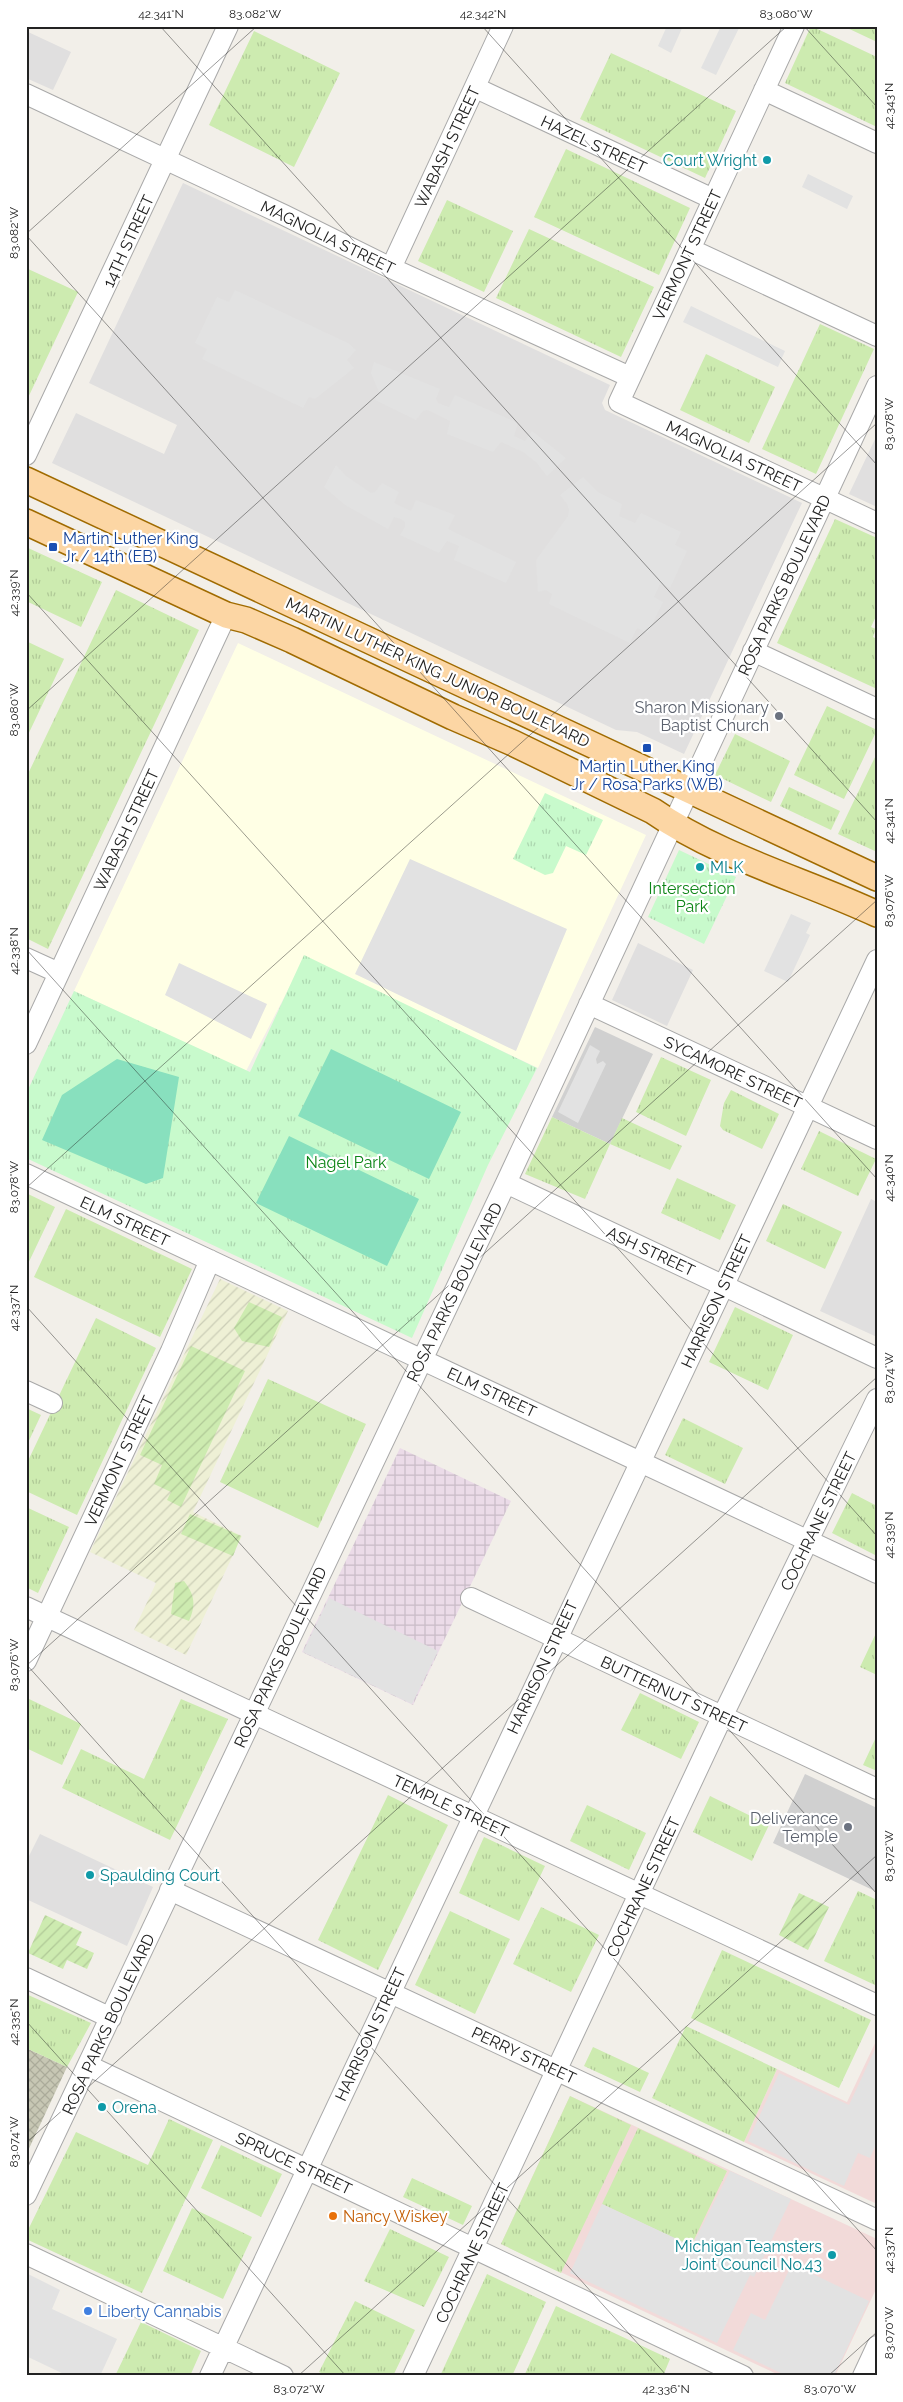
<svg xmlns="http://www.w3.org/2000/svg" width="903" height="2402" font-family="Raleway,sans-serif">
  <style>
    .residential { fill: #e0dfdf }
    .commercial { fill: #f2dad9 }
    .industrial { fill: url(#industrial-grid) }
    .education { fill: #ffffe5 }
    .religious { fill: #d0d0d0 }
    .construction { fill: url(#construction-cross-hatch) }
    .farmland { fill: url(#farmland-furrows) }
    .grass { fill: url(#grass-tufts) }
    .park { fill: url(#park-tufts) }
    .garden { fill: url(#garden-furrows) }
    .pitch { fill: #88e0be }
    .parking { fill: #e2e2e2 }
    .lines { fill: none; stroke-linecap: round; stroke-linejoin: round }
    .minor-casing { stroke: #a9a9a9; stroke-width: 22 }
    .major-casing { stroke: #a06b00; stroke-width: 28 }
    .minor { stroke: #fff; stroke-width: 20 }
    .major { stroke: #fcd6a4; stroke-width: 25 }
    .ticks { fill: none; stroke: #222; stroke-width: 1; stroke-opacity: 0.45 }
    .culture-dot { fill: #0f9aa8; stroke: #fff; stroke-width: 2 }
    .transit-dot { fill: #1a4fb4; stroke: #fff; stroke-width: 2 }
    .worship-dot { fill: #6b7280; stroke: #fff; stroke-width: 2 }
    .food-dot { fill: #e8710a; stroke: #fff; stroke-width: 2 }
    .shop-dot { fill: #3f7fe0; stroke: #fff; stroke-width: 2 }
    .labels { text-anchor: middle; stroke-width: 4.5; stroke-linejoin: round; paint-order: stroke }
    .street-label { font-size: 16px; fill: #222; stroke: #fff }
    .culture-label { font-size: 16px; fill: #0d838f; stroke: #fff; text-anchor: start }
    .transit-label { font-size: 16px; fill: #164399; stroke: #fff; text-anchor: start }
    .worship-label { font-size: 16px; fill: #5b616d; stroke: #fff; text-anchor: end }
    .park-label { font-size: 16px; fill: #0c8416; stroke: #fff }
    .food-label { font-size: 16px; fill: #c56008; stroke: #fff; text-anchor: start }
    .shop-label { font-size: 16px; fill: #366cbe; stroke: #fff; text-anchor: start }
    .neatline { fill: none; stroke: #222; stroke-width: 2 }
    .ticks-label { font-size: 12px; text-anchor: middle; fill: #222 }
  </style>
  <defs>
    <pattern id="industrial-grid" width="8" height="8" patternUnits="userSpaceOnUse" patternTransform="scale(1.25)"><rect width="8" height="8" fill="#ebdbe8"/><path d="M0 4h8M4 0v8" fill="none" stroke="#c9bcc7"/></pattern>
    <pattern id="construction-cross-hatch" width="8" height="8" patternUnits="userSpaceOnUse" patternTransform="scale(1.25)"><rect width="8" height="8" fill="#c7c7b4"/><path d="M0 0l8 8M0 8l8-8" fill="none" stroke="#abab9a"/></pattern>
    <pattern id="farmland-furrows" width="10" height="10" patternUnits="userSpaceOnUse" patternTransform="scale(1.25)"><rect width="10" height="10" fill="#eef0d5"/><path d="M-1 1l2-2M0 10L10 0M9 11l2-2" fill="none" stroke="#ccceb7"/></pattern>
    <pattern id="grass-tufts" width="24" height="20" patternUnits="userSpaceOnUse" patternTransform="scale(1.25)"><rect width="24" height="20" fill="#cdebb0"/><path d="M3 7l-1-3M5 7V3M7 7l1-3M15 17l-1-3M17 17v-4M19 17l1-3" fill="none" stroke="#b0c997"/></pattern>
    <pattern id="park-tufts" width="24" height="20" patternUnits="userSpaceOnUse" patternTransform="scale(1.25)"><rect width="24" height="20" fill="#c8facc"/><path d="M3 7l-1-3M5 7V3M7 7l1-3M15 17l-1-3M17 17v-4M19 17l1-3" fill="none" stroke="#acd6af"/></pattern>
    <pattern id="garden-furrows" width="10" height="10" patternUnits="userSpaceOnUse" patternTransform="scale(1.25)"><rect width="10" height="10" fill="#cdebb0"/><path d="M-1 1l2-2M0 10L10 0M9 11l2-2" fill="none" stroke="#b0c997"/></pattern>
  </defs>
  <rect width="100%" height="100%" fill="#f2efe9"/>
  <path class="residential" d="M 26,31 L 71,52 L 53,90 L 26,78 Z
    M 183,183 L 610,385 L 602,403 L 605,410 L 802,503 L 684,754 L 637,732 L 616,730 L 52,463 L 76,413 L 164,454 L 177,425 L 89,383 Z
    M 877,435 L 877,507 L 849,494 Z
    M 638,943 L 693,970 L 667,1026 L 612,1000 Z
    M 871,1199 L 877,1202 L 877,1337 L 820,1311 Z
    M 40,1834 L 153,1887 L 127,1946 L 26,1899 L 26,1862 Z"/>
  <path class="commercial" d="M 877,2039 L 877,2204 L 744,2142 L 777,2069 L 847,2102 Z
    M 570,2096 L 877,2239 L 877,2287 L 835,2376 L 781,2376 L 501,2244 Z"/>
  <path class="industrial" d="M 400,1448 L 511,1501 L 413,1705 L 302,1652 Z"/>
  <path class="education" d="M 238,643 L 646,835 L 538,1068 L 305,957 L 246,1071 L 74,991 Z"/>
  <path class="religious" d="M 595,1027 L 653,1054 L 610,1144 L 552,1117 Z
    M 805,1774 L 877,1808 L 877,1892 L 773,1843 Z"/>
  <path class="construction" d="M 26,2048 L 67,2067 L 26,2155 Z"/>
  <path class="farmland" d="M 220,1279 L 288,1311 L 193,1512 L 242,1536 L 186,1655 L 134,1630 L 156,1583 L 90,1552 Z"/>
  <path class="grass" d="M 811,26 L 877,57 L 877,127 L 785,83 Z
    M 843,26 L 877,26 L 877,42 Z
    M 254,31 L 340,73 L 294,167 L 209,125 Z
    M 611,53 L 736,111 L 705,178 L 580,119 Z
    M 566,149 L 690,208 L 659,275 L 534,217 Z
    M 447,200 L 513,231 L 484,292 L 418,261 Z
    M 529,229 L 654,287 L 621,357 L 496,298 Z
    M 26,268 L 78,292 L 26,402 Z
    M 820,324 L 874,349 L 816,474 L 762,449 Z
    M 706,354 L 775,387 L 749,443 L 680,410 Z
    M 835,519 L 877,538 L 877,614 L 871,627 L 876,629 L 873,637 L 877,639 L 877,689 L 777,643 Z
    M 26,547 L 102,582 L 81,627 L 26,601 Z
    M 116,590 L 199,630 L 48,949 L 26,938 L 26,778 Z
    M 26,641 L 64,659 L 26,739 Z
    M 827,706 L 877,730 L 844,799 L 794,775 Z
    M 735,734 L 790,761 L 771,802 L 715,775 Z
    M 877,753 L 877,852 L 838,834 Z
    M 789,787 L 840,811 L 831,830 L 780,806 Z
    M 661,1057 L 711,1080 L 686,1136 L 636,1112 Z
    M 731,1090 L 779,1114 L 762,1149 L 723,1130 L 720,1126 L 724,1103 Z
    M 552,1117 L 610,1144 L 622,1118 L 682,1146 L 670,1170 L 610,1144 L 585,1199 L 525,1174 Z
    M 819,1131 L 876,1159 L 858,1196 L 801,1169 Z
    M 677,1178 L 736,1205 L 720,1240 L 661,1213 Z
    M 26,1193 L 55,1207 L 26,1268 Z
    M 783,1204 L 842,1232 L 825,1269 L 766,1241 Z
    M 66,1209 L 192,1269 L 160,1337 L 34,1277 Z
    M 735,1307 L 793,1335 L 768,1390 L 709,1362 Z
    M 96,1318 L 156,1348 L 77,1515 L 26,1491 L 26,1465 Z
    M 268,1379 L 366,1424 L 318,1528 L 220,1482 Z
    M 26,1408 L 41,1415 L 26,1447 Z
    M 683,1418 L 743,1448 L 725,1484 L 665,1455 Z
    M 852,1493 L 877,1506 L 877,1556 L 832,1533 Z
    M 26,1507 L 69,1527 L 38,1593 L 26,1587 Z
    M 877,1631 L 877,1675 L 860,1667 Z
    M 640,1693 L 699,1722 L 681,1759 L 621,1730 Z
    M 27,1698 L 81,1724 L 62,1765 L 26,1748 Z
    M 181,1699 L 228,1719 L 170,1840 L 62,1788 L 81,1749 L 144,1779 Z
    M 877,1735 L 877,1771 L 863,1765 Z
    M 388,1795 L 448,1825 L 378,1970 L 318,1940 Z
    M 710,1796 L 769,1825 L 752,1861 L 693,1832 Z
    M 587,1805 L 646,1833 L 629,1870 L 570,1841 Z
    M 484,1837 L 545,1866 L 519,1921 L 459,1893 Z
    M 858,1891 L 877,1900 L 877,1986 L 824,1961 Z
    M 541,1907 L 599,1935 L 571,1992 L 513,1964 Z
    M 450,1911 L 510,1939 L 475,2014 L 415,1985 Z
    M 722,1950 L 871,2020 L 839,2088 L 691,2018 Z
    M 26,1994 L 91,2023 L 67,2067 L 26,2048 Z
    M 686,2026 L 777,2069 L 744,2142 L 652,2098 Z
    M 593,2047 L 649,2073 L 640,2092 L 584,2066 Z
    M 570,2096 L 631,2125 L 561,2273 L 501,2244 Z
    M 169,2119 L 213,2140 L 142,2293 L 26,2239 L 26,2234 L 76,2132 L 148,2165 Z
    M 638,2128 L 727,2171 L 691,2246 L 602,2204 Z
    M 221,2145 L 282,2174 L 261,2217 L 201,2188 Z
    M 412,2178 L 472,2206 L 463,2225 L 403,2197 Z
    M 192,2208 L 252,2237 L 223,2299 L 163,2271 Z
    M 390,2229 L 449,2257 L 424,2307 L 364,2281 Z
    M 487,2274 L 546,2302 L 512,2376 L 440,2376 Z
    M 355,2301 L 415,2330 L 393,2376 L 327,2376 L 319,2372 Z
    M 556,2306 L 670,2359 L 663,2376 L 525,2374 Z
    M 141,2322 L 201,2351 L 190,2376 L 115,2376 Z"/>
  <path class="park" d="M 545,793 L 603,820 L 586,855 L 566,846 L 553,873 L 545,875 L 513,859 Z
    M 679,850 L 736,877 L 704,944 L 648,917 Z
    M 304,955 L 537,1068 L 488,1165 L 412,1338 L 26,1158 L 26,1094 L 74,991 L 250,1072 Z"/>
  <path class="garden" d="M 249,1302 L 282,1317 L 269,1347 L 242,1341 L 234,1328 Z
    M 191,1346 L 245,1371 L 181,1507 L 167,1500 L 171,1492 L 154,1484 L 162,1465 L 140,1455 Z
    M 190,1514 L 241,1536 L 233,1556 L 181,1534 Z
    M 184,1581 C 195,1595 196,1605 189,1621 L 171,1614 L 175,1583 Z
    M 799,1893 L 829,1907 L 808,1950 L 779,1935 Z
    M 45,1915 L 82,1932 L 76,1945 L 94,1953 L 87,1969 L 67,1960 L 63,1969 L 28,1953 Z"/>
  <path class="pitch" d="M 331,1049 L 461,1112 L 429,1179 L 298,1116 Z
    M 117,1059 L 179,1077 L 163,1178 L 146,1184 L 42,1140 L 62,1095 Z
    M 289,1136 L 419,1199 L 387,1266 L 256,1203 Z"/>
  <path class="parking" d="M 667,26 L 683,26 L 671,53 L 658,46 Z
    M 721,26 L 740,26 L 716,75 L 701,68 Z
    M 808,174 L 853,196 L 847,209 L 802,187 Z
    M 235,290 L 348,343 L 356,350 L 347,360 L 354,368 L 315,399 L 309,397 L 303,408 L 202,359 L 207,349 L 195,343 L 217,297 L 229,302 Z
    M 691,306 L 785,351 L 778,367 L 683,322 Z
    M 374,362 L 440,389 L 436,399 L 438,403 L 449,407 L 455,395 L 518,423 L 514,436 L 525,441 L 532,431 L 566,458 L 547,476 L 536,462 L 523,452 L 501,442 L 493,452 L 447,434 L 450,421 L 428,410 L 423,411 L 416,420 L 375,400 L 379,392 L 371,373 Z
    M 336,465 L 346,476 L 371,493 L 375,492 L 382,483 L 399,492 L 394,503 L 411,511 L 416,500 L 455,515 L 448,529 L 516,562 L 506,583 L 454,560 L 459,546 L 447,541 L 439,553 L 400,535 L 405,527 L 405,522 L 401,519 L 394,517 L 388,529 L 345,505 L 324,487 Z
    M 583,477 L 598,492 L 622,504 L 619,516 L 635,523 L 641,513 L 681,532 L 675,545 L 687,551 L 670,588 L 660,584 L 654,597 L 663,602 L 648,633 L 637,628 L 630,643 L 549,604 L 552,594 L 546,590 L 538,592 L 536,560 L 568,516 L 569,510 L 567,504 L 560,495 Z
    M 410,859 L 567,929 L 516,1051 L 355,974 Z
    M 791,914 L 811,923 L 806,933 L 810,935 L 788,982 L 764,971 Z
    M 179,963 L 267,1004 L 251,1039 L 165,995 Z
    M 590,1045 L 600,1051 L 596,1059 L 597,1064 L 603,1061 L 606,1064 L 578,1123 L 558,1112 Z
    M 329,1598 L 438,1651 L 412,1704 L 303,1652 Z
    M 877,2045 L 877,2142 L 870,2158 L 858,2153 L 844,2186 L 748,2141 L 779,2073 L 849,2105 Z
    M 730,2171 L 791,2199 L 754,2277 L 750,2275 L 717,2343 L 570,2273 L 602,2204 L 692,2246 Z
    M 792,2264 L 869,2301 L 834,2376 L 787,2376 L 733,2350 L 751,2313 L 765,2320 Z
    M 26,2273 L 60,2290 L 52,2309 L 117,2339 L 100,2376 L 68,2376 L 26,2356 Z"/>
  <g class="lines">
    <g class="minor-casing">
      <path id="minor" d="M 794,26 L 619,402 L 877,523
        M 476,88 L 713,199
        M 764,90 L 877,143
        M 26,94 L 284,215 L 391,268 L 630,377
        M 690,249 L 877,336
        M 391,268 L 503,26
        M 26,455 L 228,26
        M 753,651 L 877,709
        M 26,958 L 59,973
        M 589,1004 L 877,1139
        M 26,1044 L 226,615
        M 26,1174 L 877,1573
        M 506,1183 L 877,1358
        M 26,1391 L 52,1403
        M 471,1598 L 877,1789
        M 26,1607 L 877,2005
        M 26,1661 L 171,1351 L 210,1260
        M 170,1890 L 877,2220
        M 26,1978 L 111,2018
        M 89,2066 L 743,2376
        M 26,2195 L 506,1183 L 877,386
        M 26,2254 L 283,2376
        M 210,2376 C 429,1902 654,1431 877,960
        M 413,2376 L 722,1717 L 877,1399
        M 863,2376 L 877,2346"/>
    </g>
    <g class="major-casing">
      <path id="major" d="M 26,480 L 877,878
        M 26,522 L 226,615 L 246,620 L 292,640 L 453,717 L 513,743 L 653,811 C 719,857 804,880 877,914"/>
    </g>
    <use href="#minor" class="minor"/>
    <use href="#major" class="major"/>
  </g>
  <path class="ticks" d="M 160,26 L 877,822M 482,26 L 877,465M 804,26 L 877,107M 26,234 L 257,26M 26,235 L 877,1179M 26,592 L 877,1536M 26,711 L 787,26M 26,949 L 877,1894M 26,1188 L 877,423M 26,1306 L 877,2251M 26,1664 L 667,2376M 26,1666 L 877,900M 26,2021 L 346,2376M 26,2143 L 877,1377M 298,2376 L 877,1855M 828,2376 L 877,2332"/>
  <g class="culture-dot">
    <circle cx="767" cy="160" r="5"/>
    <circle cx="700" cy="867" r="5"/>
    <circle cx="90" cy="1875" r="5"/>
    <circle cx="102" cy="2107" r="5"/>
    <circle cx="832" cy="2255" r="5"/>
  </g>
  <g class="transit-dot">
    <rect x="48" y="542" width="10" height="10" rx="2.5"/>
    <rect x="642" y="743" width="10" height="10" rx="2.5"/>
  </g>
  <g class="worship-dot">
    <circle cx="779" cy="716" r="5"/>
    <circle cx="848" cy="1827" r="5"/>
  </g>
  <circle class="food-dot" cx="333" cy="2216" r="5"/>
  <circle class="shop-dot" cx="88" cy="2311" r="5"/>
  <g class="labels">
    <g class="street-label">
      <text transform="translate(594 144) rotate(25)" y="6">HAZEL STREET</text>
      <text transform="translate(447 147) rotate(-65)" y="6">WABASH STREET</text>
      <text transform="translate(328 237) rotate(26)" y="6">MAGNOLIA STREET</text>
      <text transform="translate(128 241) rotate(-65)" y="6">14TH STREET</text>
      <text transform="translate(687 255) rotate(-65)" y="6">VERMONT STREET</text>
      <text transform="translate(734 456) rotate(25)" y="6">MAGNOLIA STREET</text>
      <text transform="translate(784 585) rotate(-65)" y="6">ROSA PARKS BOULEVARD</text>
      <text transform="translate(438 672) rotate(25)" y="6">MARTIN LUTHER KING JUNIOR BOULEVARD</text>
      <text transform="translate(126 830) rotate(-65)" y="6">WABASH STREET</text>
      <text transform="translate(733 1072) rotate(25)" y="6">SYCAMORE STREET</text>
      <text transform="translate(125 1221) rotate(25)" y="6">ELM STREET</text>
      <text transform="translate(651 1251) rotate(25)" y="6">ASH STREET</text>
      <text transform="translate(454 1292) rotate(-64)" y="6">ROSA PARKS BOULEVARD</text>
      <text transform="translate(716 1301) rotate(-65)" y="6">HARRISON STREET</text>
      <text transform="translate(492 1392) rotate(25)" y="6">ELM STREET</text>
      <text transform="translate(119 1461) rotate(-65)" y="6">VERMONT STREET</text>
      <text transform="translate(818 1521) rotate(-64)" y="6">COCHRANE STREET</text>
      <text transform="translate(280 1657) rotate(-65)" y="6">ROSA PARKS BOULEVARD</text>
      <text transform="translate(542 1667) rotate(-65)" y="6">HARRISON STREET</text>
      <text transform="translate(674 1694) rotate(25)" y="6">BUTTERNUT STREET</text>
      <text transform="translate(451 1806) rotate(25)" y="6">TEMPLE STREET</text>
      <text transform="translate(643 1887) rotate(-65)" y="6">COCHRANE STREET</text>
      <text transform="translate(108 2024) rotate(-65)" y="6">ROSA PARKS BOULEVARD</text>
      <text transform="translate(370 2034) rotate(-65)" y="6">HARRISON STREET</text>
      <text transform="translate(524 2055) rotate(25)" y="6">PERRY STREET</text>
      <text transform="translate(294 2163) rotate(25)" y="6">SPRUCE STREET</text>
      <text transform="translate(472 2253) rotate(-65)" y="6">COCHRANE STREET</text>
    </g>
    <g class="culture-label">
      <text x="757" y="166" text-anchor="end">Court Wright</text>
      <text x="710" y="873">MLK</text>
      <text x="100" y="1881">Spaulding Court</text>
      <text x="112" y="2113">Orena</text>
      <text x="822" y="2252" text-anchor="end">Michigan Teamsters<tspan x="822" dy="18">Joint Council No.43</tspan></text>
    </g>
    <g class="transit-label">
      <text x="63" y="544">Martin Luther King<tspan x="63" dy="18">Jr / 14th (EB)</tspan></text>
      <text x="647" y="772" text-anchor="middle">Martin Luther King<tspan x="647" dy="18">Jr / Rosa Parks (WB)</tspan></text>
    </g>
    <g class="worship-label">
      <text x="769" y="713">Sharon Missionary<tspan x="769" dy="18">Baptist Church</tspan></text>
      <text x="838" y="1824">Deliverance<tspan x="838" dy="18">Temple</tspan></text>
    </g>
    <g class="park-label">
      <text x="692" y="894">Intersection<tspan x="692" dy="18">Park</tspan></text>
      <text x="346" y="1168">Nagel Park</text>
    </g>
    <g class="food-label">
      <text x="343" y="2222">Nancy Wiskey</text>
    </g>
    <g class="shop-label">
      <text x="98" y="2317">Liberty Cannabis</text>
    </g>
  </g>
  <rect width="903" height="2402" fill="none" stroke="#ffffff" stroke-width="55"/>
  <rect x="28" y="28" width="848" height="2346" class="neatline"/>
  <g class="ticks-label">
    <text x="161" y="18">42.341°N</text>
    <text x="255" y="18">83.082°W</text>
    <text x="483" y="18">42.342°N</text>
    <text x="786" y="18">83.080°W</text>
    <text transform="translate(889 106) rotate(-90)" y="4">42.343°N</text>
    <text transform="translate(14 233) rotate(-90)" y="4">83.082°W</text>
    <text transform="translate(889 424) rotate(-90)" y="4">83.078°W</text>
    <text transform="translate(14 593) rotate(-90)" y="4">42.339°N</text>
    <text transform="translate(14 710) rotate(-90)" y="4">83.080°W</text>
    <text transform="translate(889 821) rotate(-90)" y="4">42.341°N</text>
    <text transform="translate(889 901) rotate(-90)" y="4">83.076°W</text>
    <text transform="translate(14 951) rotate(-90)" y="4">42.338°N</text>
    <text transform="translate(889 1178) rotate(-90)" y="4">42.340°N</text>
    <text transform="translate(14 1187) rotate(-90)" y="4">83.078°W</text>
    <text transform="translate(14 1308) rotate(-90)" y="4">42.337°N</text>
    <text transform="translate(889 1378) rotate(-90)" y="4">83.074°W</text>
    <text transform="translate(889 1535) rotate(-90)" y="4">42.339°N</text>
    <text transform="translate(14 1665) rotate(-90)" y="4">83.076°W</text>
    <text transform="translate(889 1856) rotate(-90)" y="4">83.072°W</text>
    <text transform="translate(14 2022) rotate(-90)" y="4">42.335°N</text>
    <text transform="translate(14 2142) rotate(-90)" y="4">83.074°W</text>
    <text transform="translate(889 2250) rotate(-90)" y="4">42.337°N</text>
    <text transform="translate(889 2333) rotate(-90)" y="4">83.070°W</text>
    <text x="299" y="2393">83.072°W</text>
    <text x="666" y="2393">42.336°N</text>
    <text x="830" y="2393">83.070°W</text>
  </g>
</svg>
